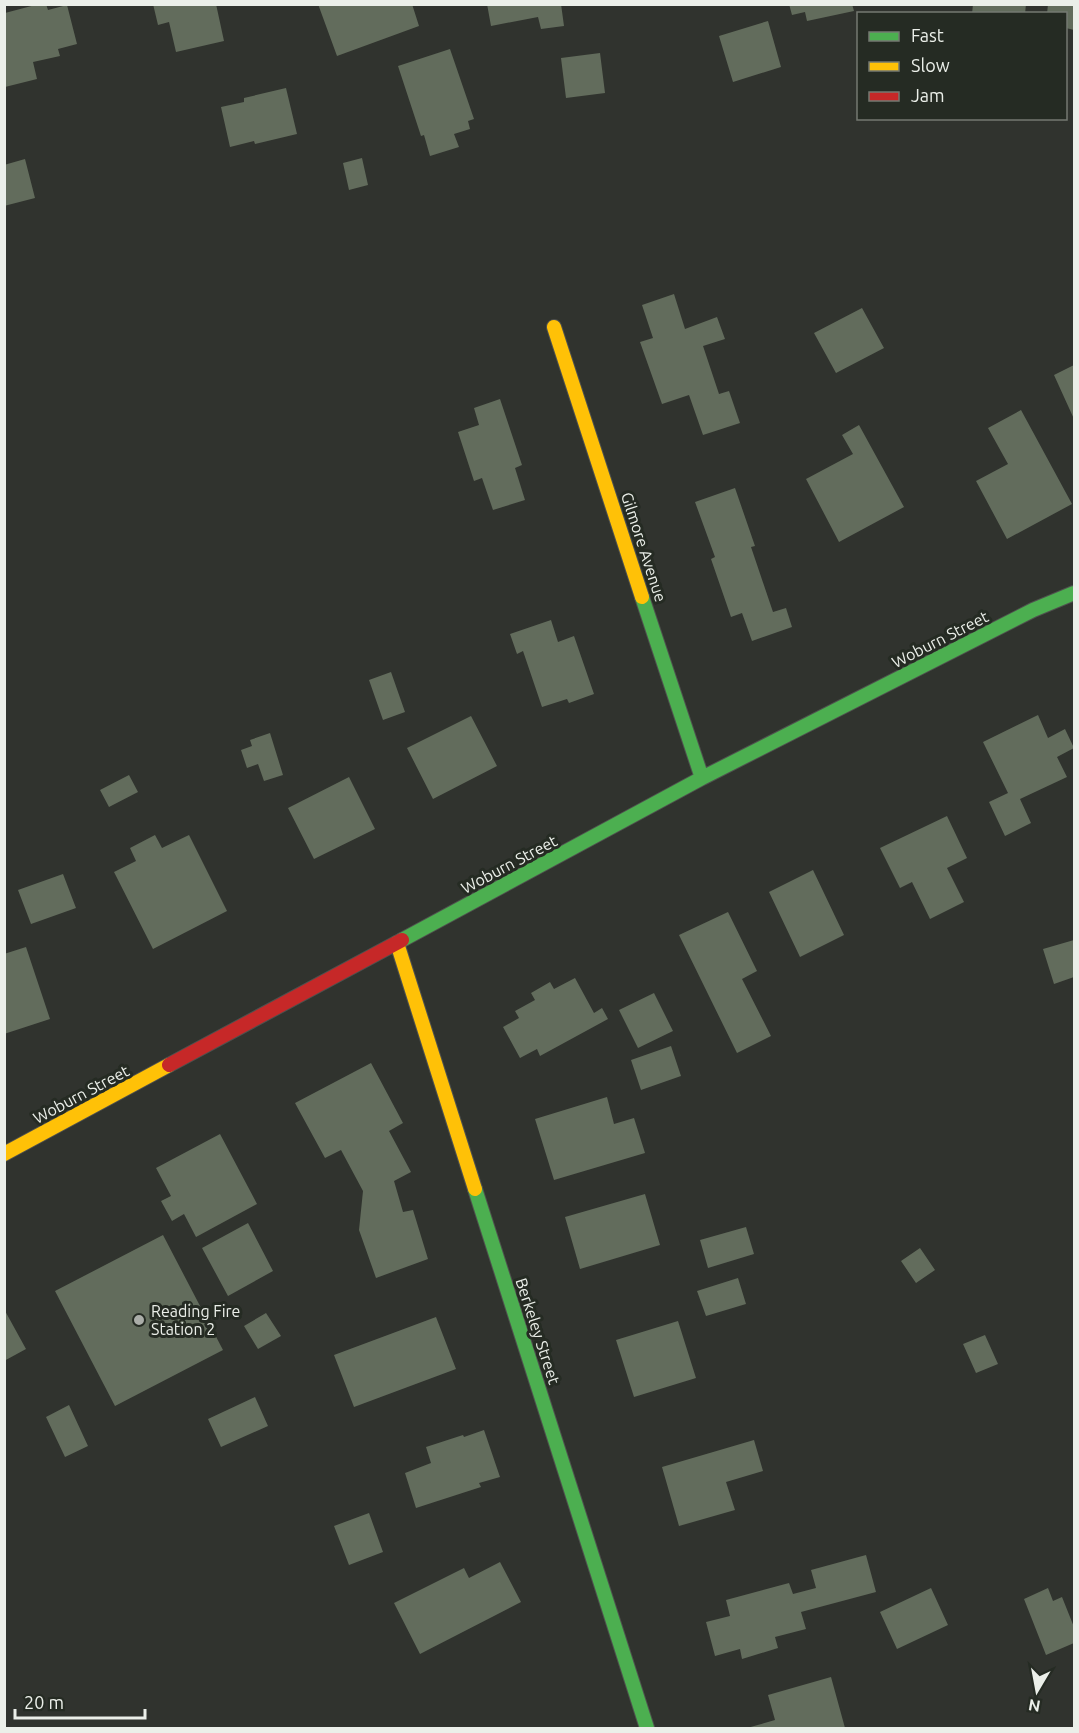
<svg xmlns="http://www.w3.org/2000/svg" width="1079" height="1733" font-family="Ubuntu,sans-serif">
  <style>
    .building { fill: #626c5c }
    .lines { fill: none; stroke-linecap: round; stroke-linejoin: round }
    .fast-casing { stroke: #4f514e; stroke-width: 16 }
    .slow-casing { stroke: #4f514e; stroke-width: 16 }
    .jam-casing { stroke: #4f514e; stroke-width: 16 }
    .fast { stroke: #4caf50; stroke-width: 14 }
    .slow { stroke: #ffc107; stroke-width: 14 }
    .jam { stroke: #c62828; stroke-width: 14 }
    .poi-dot { fill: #aaada8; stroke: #252b23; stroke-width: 2 }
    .labels { text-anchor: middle; stroke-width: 6; stroke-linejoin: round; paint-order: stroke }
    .street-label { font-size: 16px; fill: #ebefe9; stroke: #252b23 }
    .poi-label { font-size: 16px; fill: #ebefe9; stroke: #252b23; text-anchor: start }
  </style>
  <rect width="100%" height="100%" fill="#30332e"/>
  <path class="building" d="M 39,4 L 46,4 L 48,10 L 67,5 L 77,44 L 58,49 L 60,56 L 33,62 L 37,79 L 5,87 L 5,13 Z
    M 153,4 L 216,4 L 224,41 L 176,52 L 169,22 L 158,25 Z
    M 318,4 L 412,4 L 419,26 L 337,56 Z
    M 487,4 L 561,4 L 564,26 L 541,29 L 538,17 L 491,26 Z
    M 789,4 L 852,4 L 854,11 L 807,21 L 805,12 L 792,15 Z
    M 973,4 L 1026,4 L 1025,14 L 972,14 Z
    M 1048,4 L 1074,4 L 1074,30 L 1066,28 L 1066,14 L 1047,14 Z
    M 768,21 L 781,67 L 733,82 L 719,36 Z
    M 450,49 L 474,119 L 468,121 L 470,129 L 454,134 L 459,147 L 430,156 L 424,135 L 421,136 L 398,66 Z
    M 600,53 L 605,93 L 566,98 L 561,58 Z
    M 286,88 L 297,134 L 255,144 L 254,141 L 230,147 L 221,107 L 244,102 L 244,98 Z
    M 362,158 L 368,185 L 349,190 L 343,163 Z
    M 25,159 L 35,198 L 4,206 L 4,165 Z
    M 674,294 L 685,329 L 717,317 L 725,339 L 703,346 L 719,394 L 729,391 L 740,423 L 703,435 L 689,395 L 662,404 L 640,342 L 653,338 L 642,305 Z
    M 862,308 L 884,348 L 836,373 L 814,333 Z
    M 1074,365 L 1074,419 L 1054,375 Z
    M 500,399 L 522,465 L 515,468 L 525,500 L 493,510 L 482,478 L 474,481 L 458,432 L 479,425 L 474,408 Z
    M 1021,410 L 1072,504 L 1007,539 L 976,481 L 1008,464 L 988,428 Z
    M 859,425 L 904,507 L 839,542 L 806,479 L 853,454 L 842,435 Z
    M 735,488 L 755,546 L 751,547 L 773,612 L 786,608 L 792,627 L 752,641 L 742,613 L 731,617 L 711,559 L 715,557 L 695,502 Z
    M 551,620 L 558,642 L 574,636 L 594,694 L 569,703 L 567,699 L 542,707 L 523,651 L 517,654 L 510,634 Z
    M 391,672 L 405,712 L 383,720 L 369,680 Z
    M 1038,715 L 1048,738 L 1065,729 L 1074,748 L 1057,757 L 1067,777 L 1020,799 L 1031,823 L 1005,836 L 989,802 L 1008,793 L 983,742 Z
    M 471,716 L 497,766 L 433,799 L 407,748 Z
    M 270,733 L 283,775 L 264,781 L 258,764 L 247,768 L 241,750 L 252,746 L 250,740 Z
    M 129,775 L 138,792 L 109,807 L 100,790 Z
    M 349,777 L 375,829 L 314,859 L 288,808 Z
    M 947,816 L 967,858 L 947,868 L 964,902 L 930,919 L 912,882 L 900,888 L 880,848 Z
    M 155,835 L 162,848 L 189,835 L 227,911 L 153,949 L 114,872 L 136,861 L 130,848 Z
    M 813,870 L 844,935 L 800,957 L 769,892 Z
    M 63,874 L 76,908 L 31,924 L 18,890 Z
    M 728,912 L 757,971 L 742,979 L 771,1036 L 737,1053 L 679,935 Z
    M 1074,940 L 1074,977 L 1054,984 L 1043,949 Z
    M 26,947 L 50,1019 L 4,1034 L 4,954 Z
    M 575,978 L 594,1013 L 602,1008 L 608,1019 L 540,1056 L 537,1049 L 520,1058 L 503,1027 L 519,1018 L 515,1011 L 535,1000 L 531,993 L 550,982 L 554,989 Z
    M 654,993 L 673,1031 L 638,1048 L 619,1010 Z
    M 671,1046 L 681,1076 L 641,1090 L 631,1060 Z
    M 371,1063 L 403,1123 L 389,1131 L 411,1172 L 394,1181 L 403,1212 L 413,1210 L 428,1259 L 376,1278 L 359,1230 L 363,1191 L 341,1150 L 325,1158 L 295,1103 Z
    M 607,1097 L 614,1124 L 634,1118 L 645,1153 L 554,1180 L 535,1119 Z
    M 220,1134 L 257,1204 L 196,1237 L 184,1214 L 172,1221 L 161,1201 L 171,1196 L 156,1168 Z
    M 645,1194 L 660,1245 L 580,1269 L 565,1217 Z
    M 248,1223 L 273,1271 L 228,1296 L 202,1248 Z
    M 746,1227 L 754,1254 L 708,1268 L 700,1240 Z
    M 163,1235 L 223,1350 L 115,1406 L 55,1291 Z
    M 920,1248 L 935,1270 L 916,1283 L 901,1261 Z
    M 738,1278 L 746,1304 L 706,1316 L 697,1291 Z
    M 4,1309 L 26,1349 L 4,1361 Z
    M 266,1313 L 281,1336 L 258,1349 L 244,1326 Z
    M 436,1317 L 456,1369 L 354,1407 L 334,1355 Z
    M 678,1321 L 696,1378 L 634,1397 L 616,1340 Z
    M 985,1335 L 998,1364 L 976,1373 L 963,1344 Z
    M 255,1397 L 268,1426 L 221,1447 L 208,1419 Z
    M 69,1405 L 88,1446 L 65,1457 L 46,1417 Z
    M 484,1430 L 500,1477 L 479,1483 L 481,1487 L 416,1508 L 405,1473 L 431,1463 L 426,1447 L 463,1435 L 464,1437 Z
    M 754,1440 L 763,1471 L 726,1482 L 735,1510 L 679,1526 L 662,1467 Z
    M 369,1513 L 383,1552 L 349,1565 L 334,1526 Z
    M 866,1555 L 876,1592 L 801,1612 L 806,1629 L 775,1637 L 778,1648 L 742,1659 L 740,1649 L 715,1656 L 706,1622 L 730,1616 L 726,1600 L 789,1583 L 793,1594 L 816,1588 L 811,1570 Z
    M 500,1562 L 521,1602 L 420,1654 L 394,1603 L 464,1568 L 469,1578 Z
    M 931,1588 L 948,1625 L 897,1649 L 880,1612 Z
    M 1048,1588 L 1053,1601 L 1062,1597 L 1074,1627 L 1074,1643 L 1046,1655 L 1024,1599 Z
    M 831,1677 L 845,1728 L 747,1728 L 775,1720 L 768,1695 Z"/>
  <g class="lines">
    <g class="fast-casing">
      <path id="fast" d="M 642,597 L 702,778
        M 402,940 L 702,778 L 1033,610 L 1074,593
        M 475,1189 L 647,1728"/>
    </g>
    <g class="slow-casing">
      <path id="slow" d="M 554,327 L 642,597
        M 397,943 L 475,1189
        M 4,1154 L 169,1065"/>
    </g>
    <g class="jam-casing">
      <path id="jam" d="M 169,1065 L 402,940"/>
    </g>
    <use href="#fast" class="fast"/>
    <use href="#slow" class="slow"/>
    <use href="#jam" class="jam"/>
  </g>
  <circle class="poi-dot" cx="139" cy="1320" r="6"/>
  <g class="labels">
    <g class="street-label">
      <text transform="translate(644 547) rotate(72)" y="6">Gilmore Avenue</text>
      <text transform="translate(940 639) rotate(-27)" y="6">Woburn Street</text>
      <text transform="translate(509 864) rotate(-28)" y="6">Woburn Street</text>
      <text transform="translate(81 1094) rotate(-28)" y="6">Woburn Street</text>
      <text transform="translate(538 1331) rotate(72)" y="6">Berkeley Street</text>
    </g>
    <g class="poi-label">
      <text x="151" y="1317">Reading Fire<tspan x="151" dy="18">Station 2</tspan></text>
    </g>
  </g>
  <rect width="1079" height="1733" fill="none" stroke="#ebefe9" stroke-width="12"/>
  <rect x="857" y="12" width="210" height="108" fill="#252b23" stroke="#747972" stroke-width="1.5"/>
  <rect x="869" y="32" width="30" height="9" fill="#4caf50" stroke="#747972" stroke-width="1.5"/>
  <text x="911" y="42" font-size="18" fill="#ebefe9">Fast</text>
  <rect x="869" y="62" width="30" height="9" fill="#ffc107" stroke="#747972" stroke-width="1.5"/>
  <text x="911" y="72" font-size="18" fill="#ebefe9">Slow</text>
  <rect x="869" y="92" width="30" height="9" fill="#c62828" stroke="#747972" stroke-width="1.5"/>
  <text x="911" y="102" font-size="18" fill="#ebefe9">Jam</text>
  <g transform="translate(1037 1691) rotate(190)" stroke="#252b23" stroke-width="4.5" paint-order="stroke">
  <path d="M0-4.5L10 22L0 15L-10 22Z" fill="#ebefe9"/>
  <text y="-9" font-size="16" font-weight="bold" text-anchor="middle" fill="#ebefe9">N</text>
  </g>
  <path d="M15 1709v9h130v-9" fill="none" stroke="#ebefe9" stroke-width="3"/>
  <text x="24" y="1709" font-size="18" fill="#ebefe9" stroke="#252b23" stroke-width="4.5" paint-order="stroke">20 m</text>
</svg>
